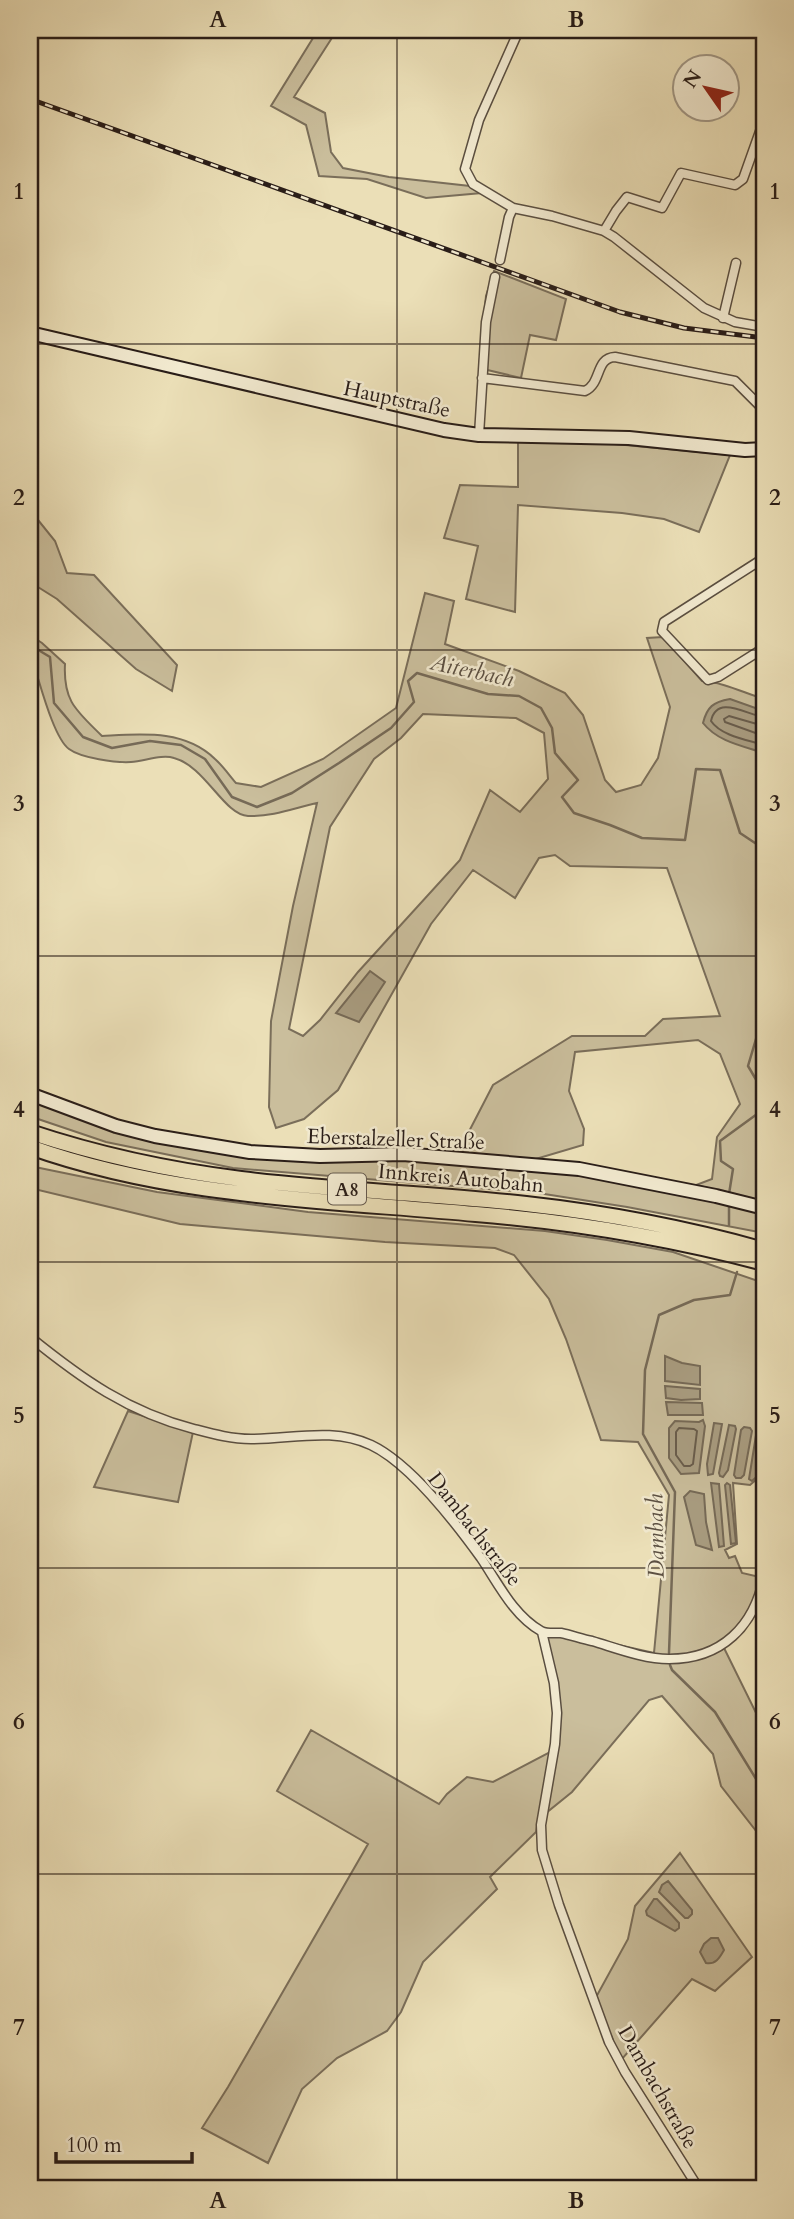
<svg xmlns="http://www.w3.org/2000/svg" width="794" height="2219" font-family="Cardo,serif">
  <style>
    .green { fill: #cabe9c; stroke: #7a6e5a; stroke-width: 2; fill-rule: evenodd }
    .water { fill: #a99d81; stroke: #766a57; stroke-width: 2 }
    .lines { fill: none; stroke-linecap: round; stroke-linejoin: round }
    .shore { stroke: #695d4c; stroke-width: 2 }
    .stream { stroke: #766a57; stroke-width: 2.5 }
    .street-casing { stroke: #5a4e40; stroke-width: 11 }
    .secondary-casing { stroke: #291d18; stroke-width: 16 }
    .highway-casing { stroke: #291d18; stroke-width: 18 }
    .street { stroke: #f2ead0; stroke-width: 8 }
    .secondary { stroke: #f2ead0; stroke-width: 12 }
    .highway { stroke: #ebdfb7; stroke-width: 14 }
    .rail-casing { stroke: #291d18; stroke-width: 5 }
    .rail { stroke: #f2ead0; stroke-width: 2.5; stroke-dasharray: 8; stroke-linecap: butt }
    .grid { fill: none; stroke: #291d18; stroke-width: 2; stroke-opacity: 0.55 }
    .labels { text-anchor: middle; stroke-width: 5; stroke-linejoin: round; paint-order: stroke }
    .shield { fill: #f2ead0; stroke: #655a4f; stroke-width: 2 }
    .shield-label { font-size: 19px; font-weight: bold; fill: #291d18 }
    .street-label { font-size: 21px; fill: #291d18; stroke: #f2ead0 }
    .water-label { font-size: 23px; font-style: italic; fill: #5c5042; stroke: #f2ead0 }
    .neatline { fill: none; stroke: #291d18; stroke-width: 2.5 }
    .grid-label { font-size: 23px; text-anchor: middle; font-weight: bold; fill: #291d18 }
  </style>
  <rect width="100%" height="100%" fill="#ebdfb7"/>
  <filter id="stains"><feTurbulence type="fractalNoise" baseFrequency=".00286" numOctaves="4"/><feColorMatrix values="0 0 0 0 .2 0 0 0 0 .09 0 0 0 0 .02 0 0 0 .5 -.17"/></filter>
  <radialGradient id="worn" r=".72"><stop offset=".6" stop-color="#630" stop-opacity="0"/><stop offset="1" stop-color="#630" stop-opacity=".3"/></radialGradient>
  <path class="green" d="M 318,30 L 337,30 L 294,97 L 325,113 L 331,152 L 343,168 L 389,177 L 470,186 L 482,193 L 426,198 L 367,179 L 319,176 L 306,125 L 271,106 Z
    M 494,271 L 566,299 L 556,340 L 530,335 L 521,378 L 479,368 L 486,296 Z
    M 552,438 L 730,455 L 699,532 L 664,519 L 622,513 L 518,505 L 515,612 L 466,599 L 478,546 L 444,538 L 460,485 L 518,487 L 518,441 Z
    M 30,510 L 55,541 L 67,573 L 94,575 L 177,665 L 172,691 L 136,669 L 57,599 L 30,582 Z
    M 425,593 L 454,601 L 445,644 L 519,671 L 565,693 L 583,715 L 605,780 L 616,792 L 641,785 L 658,758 L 670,707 L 647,638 L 663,637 L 702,681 C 723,682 744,693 764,699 L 764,1202 L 696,1185 L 712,1179 L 717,1137 L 740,1104 L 720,1054 L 698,1040 L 575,1052 L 569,1091 L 584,1129 L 583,1145 L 529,1161 L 463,1154 L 463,1143 L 493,1085 L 572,1036 L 645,1036 L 663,1019 L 720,1016 L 667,868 L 570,866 L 555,855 L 539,858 L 515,898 L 473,870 L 431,924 L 338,1090 L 304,1119 L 276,1128 L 269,1107 L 271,1021 L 293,906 L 317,803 C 295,808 272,817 248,816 C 224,815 205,766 174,758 C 162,754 145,761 131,762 C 116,763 81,758 69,749 C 55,739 42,691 37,675 L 30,670 L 30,635 L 42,643 L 65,664 C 63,702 77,711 102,736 C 141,734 184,729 215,759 C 223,766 229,775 236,783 L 261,787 L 323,759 L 396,708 ZM 423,714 L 516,718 L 544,733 L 548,779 L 520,812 L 490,790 L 460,860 L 358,972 L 320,1020 L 303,1036 L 289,1029 L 330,827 L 374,759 L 401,738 Z
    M 30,1099 L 153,1141 L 405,1159 L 560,1172 L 631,1182 L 715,1202 L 764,1211 L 764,1233 L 627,1207 L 538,1193 L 233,1168 L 106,1142 L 38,1119 L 30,1115 Z
    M 30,1166 L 157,1192 L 308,1212 L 545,1231 L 607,1240 L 673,1252 L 764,1283 L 764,1473 L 750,1485 L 733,1483 L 737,1544 L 725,1550 L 729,1558 L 735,1556 L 742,1573 L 764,1578 C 764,1613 748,1626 724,1648 L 764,1729 L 764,1838 L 760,1836 L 721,1786 L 713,1754 L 662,1696 L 649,1700 L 572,1792 L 546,1813 L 559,1730 L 558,1685 L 544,1628 L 654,1653 L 669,1495 L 638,1442 L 601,1440 L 566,1339 L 549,1299 L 514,1255 L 495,1248 L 385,1242 L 180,1224 L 30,1188 Z
    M 128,1411 L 193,1432 L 178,1502 L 94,1487 Z
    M 311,1730 L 439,1804 L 447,1794 L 467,1777 L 493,1782 L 550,1752 L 536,1832 L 490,1877 L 497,1889 L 423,1962 L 401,2012 L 387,2031 L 337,2058 L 302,2089 L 268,2163 L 202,2128 L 228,2087 L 368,1844 L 277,1791 Z
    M 680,1853 L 752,1957 L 715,1991 L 692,1979 L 622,2059 L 610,2050 L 615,2045 L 595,1999 L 628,1939 L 635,1906 Z"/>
  <path class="water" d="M 730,699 L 764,711 L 764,753 C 743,746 718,742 703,723 C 707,707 713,702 730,699 Z
    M 370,971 L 385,982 L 359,1022 L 336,1013 Z
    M 665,1356 L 682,1363 L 700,1366 L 700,1385 L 665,1381 Z
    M 665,1386 L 700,1389 L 700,1399 L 681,1400 L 666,1398 Z
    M 666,1402 L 702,1403 L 703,1415 L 668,1415 Z
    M 703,1420 L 705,1426 L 699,1473 L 681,1474 L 669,1458 L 669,1428 L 675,1421 L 699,1422 Z
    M 714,1423 L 722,1424 L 713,1474 L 708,1475 L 707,1464 Z
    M 729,1425 L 735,1426 L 736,1429 L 728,1470 L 723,1477 L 720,1476 L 719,1473 Z
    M 744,1427 L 750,1428 L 752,1431 L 744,1475 L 741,1478 L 736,1478 L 734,1475 L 741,1430 Z
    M 757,1429 L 764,1430 L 764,1470 L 752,1481 L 749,1479 Z
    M 711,1483 L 719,1484 L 724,1546 L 719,1547 Z
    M 727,1483 L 730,1485 L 736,1543 L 731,1544 L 725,1485 Z
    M 690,1491 L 704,1494 L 706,1522 L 712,1550 L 696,1545 L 684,1497 Z
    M 668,1881 L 692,1910 L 692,1914 L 688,1918 L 685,1918 L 659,1892 L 662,1885 Z
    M 654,1899 L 657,1899 L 679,1923 L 679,1928 L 675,1931 L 647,1915 L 646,1911 Z
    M 711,1938 L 718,1938 L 724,1950 C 720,1957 716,1965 706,1963 L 700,1952 L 704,1944 Z"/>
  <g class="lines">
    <path class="shore" d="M 764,717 C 747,715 717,694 711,721 C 721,736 748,740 764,745
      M 764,726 L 729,716 L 724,719 L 725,722 L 764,736
      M 679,1428 L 694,1429 L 697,1431 L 693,1464 L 690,1466 L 684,1466 L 676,1455 L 676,1432 Z"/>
    <path class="stream" d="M 30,645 L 50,657 L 54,703 L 83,737 L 112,748 L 150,741 L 181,745 L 205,759 L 232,797 L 257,807 L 292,793 L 339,763 L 391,728 L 414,702 L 408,681 L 417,673 L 488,694 L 519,696 L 541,708 L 552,728 L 555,753 L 578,780 L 562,797 L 574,813 L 610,825 L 642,838 L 685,840 L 696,769 L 720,770 L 740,833 L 764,849
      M 764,1012 L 748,1066 L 764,1093
      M 729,1194 L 733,1169 L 721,1161 L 720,1141 L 764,1109
      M 729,1204 L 729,1225
      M 669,1653 L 675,1492 L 643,1434 L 645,1370 L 659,1315 L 694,1300 L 730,1295 L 737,1272
      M 670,1665 L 672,1670 L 715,1712 L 764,1792"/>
    <g class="street-casing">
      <path id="street" d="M 513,208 L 473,184 L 465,169 L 479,120 L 519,30
        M 604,231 L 616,211 L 627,197 L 662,208 L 681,173 L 735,185 L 743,179 L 764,120
        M 500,260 L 509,217 L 513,208 L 552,216 L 604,231 L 614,237 L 704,308 L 735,322 L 764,327
        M 723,318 L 736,263
        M 482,378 L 585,391 C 602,383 595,358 615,357 L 735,381 L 764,410
        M 479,435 L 486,322 L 495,277
        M 764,558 L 664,622 L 662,631 L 708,680 L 718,677 L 764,648
        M 30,1337 C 82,1379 128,1412 194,1429 C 213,1434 231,1439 251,1439 C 293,1439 332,1427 371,1445 C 411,1464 455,1522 481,1558 C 498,1583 513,1615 541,1631 C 546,1634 555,1633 561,1633 C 571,1635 582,1639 592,1641 C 616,1648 644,1659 669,1659 C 722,1659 754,1626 764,1577
        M 542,1632 L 554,1683 L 557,1713 L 555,1744 L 541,1825 L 542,1850 L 559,1905 L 609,2042 L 625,2072 L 699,2189"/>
    </g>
    <g class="secondary-casing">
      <path id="secondary" d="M 30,333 L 444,430 L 479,435 L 629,438 L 745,450 L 764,449
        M 30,1094 L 116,1126 L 155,1136 L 250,1152 L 320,1156 L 403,1154 L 579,1169 L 716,1196 L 764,1208"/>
    </g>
    <g class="highway-casing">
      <path id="highway" d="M 30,1132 C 99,1155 169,1170 241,1179 C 336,1191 431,1193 526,1204 C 607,1213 686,1228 764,1250
        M 30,1147 C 173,1198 326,1200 476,1214 C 573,1222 670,1238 764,1263"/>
    </g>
    <use href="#street" class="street"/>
    <use href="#secondary" class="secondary"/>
    <use href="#highway" class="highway"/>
    <g class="rail-casing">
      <path id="rail" d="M 30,99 L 620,312 L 684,328 L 764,338"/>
    </g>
    <use href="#rail" class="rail"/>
  </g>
  <path class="grid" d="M 397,30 L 397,2189M 30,344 L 764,344M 30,650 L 764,650M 30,956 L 764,956M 30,1262 L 764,1262M 30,1568 L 764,1568M 30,1874 L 764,1874"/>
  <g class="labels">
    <rect class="shield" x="328" y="1173.5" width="38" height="31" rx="5"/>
    <g class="shield-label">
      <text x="347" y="1196">A8</text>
    </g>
    <g class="street-label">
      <text transform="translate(397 399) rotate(12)" y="7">Hauptstraße</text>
      <text transform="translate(396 1139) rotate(2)" y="7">Eberstalzeller Straße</text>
      <text transform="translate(461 1178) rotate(5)" y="7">Innkreis Autobahn</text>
      <text transform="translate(475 1529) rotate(52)" y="7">Dambachstraße</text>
      <text transform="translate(658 2087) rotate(60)" y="7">Dambachstraße</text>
    </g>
    <g class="water-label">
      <text transform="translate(472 670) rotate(12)" y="8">Aiterbach</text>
      <text transform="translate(655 1536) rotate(-91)" y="8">Dambach</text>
    </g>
  </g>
  <rect width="794" height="2219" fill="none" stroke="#ebdfb7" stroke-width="77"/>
  <g transform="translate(706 88) rotate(304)"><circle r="33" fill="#f2ead0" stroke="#a29886" stroke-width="2"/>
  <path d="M0-5L12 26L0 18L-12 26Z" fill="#8f2418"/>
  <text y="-10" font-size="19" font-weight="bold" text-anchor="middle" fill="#291d18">N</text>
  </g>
  <path d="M56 2152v10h136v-10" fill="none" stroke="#291d18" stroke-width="3.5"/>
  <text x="66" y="2152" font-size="21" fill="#291d18" stroke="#f2ead0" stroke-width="5" paint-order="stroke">100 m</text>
  <rect x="38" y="38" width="718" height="2142" class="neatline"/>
  <g class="grid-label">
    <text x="218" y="27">A</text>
    <text x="576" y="27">B</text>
    <text x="19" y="199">1</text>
    <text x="775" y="199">1</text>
    <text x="19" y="505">2</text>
    <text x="775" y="505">2</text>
    <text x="19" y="811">3</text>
    <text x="775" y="811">3</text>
    <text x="19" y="1117">4</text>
    <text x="775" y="1117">4</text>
    <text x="19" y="1423">5</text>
    <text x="775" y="1423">5</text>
    <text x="19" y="1729">6</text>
    <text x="775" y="1729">6</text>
    <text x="19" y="2035">7</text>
    <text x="775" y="2035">7</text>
    <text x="218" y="2208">A</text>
    <text x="576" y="2208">B</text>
  </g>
  <rect width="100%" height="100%" filter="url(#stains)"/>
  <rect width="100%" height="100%" fill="url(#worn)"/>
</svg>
